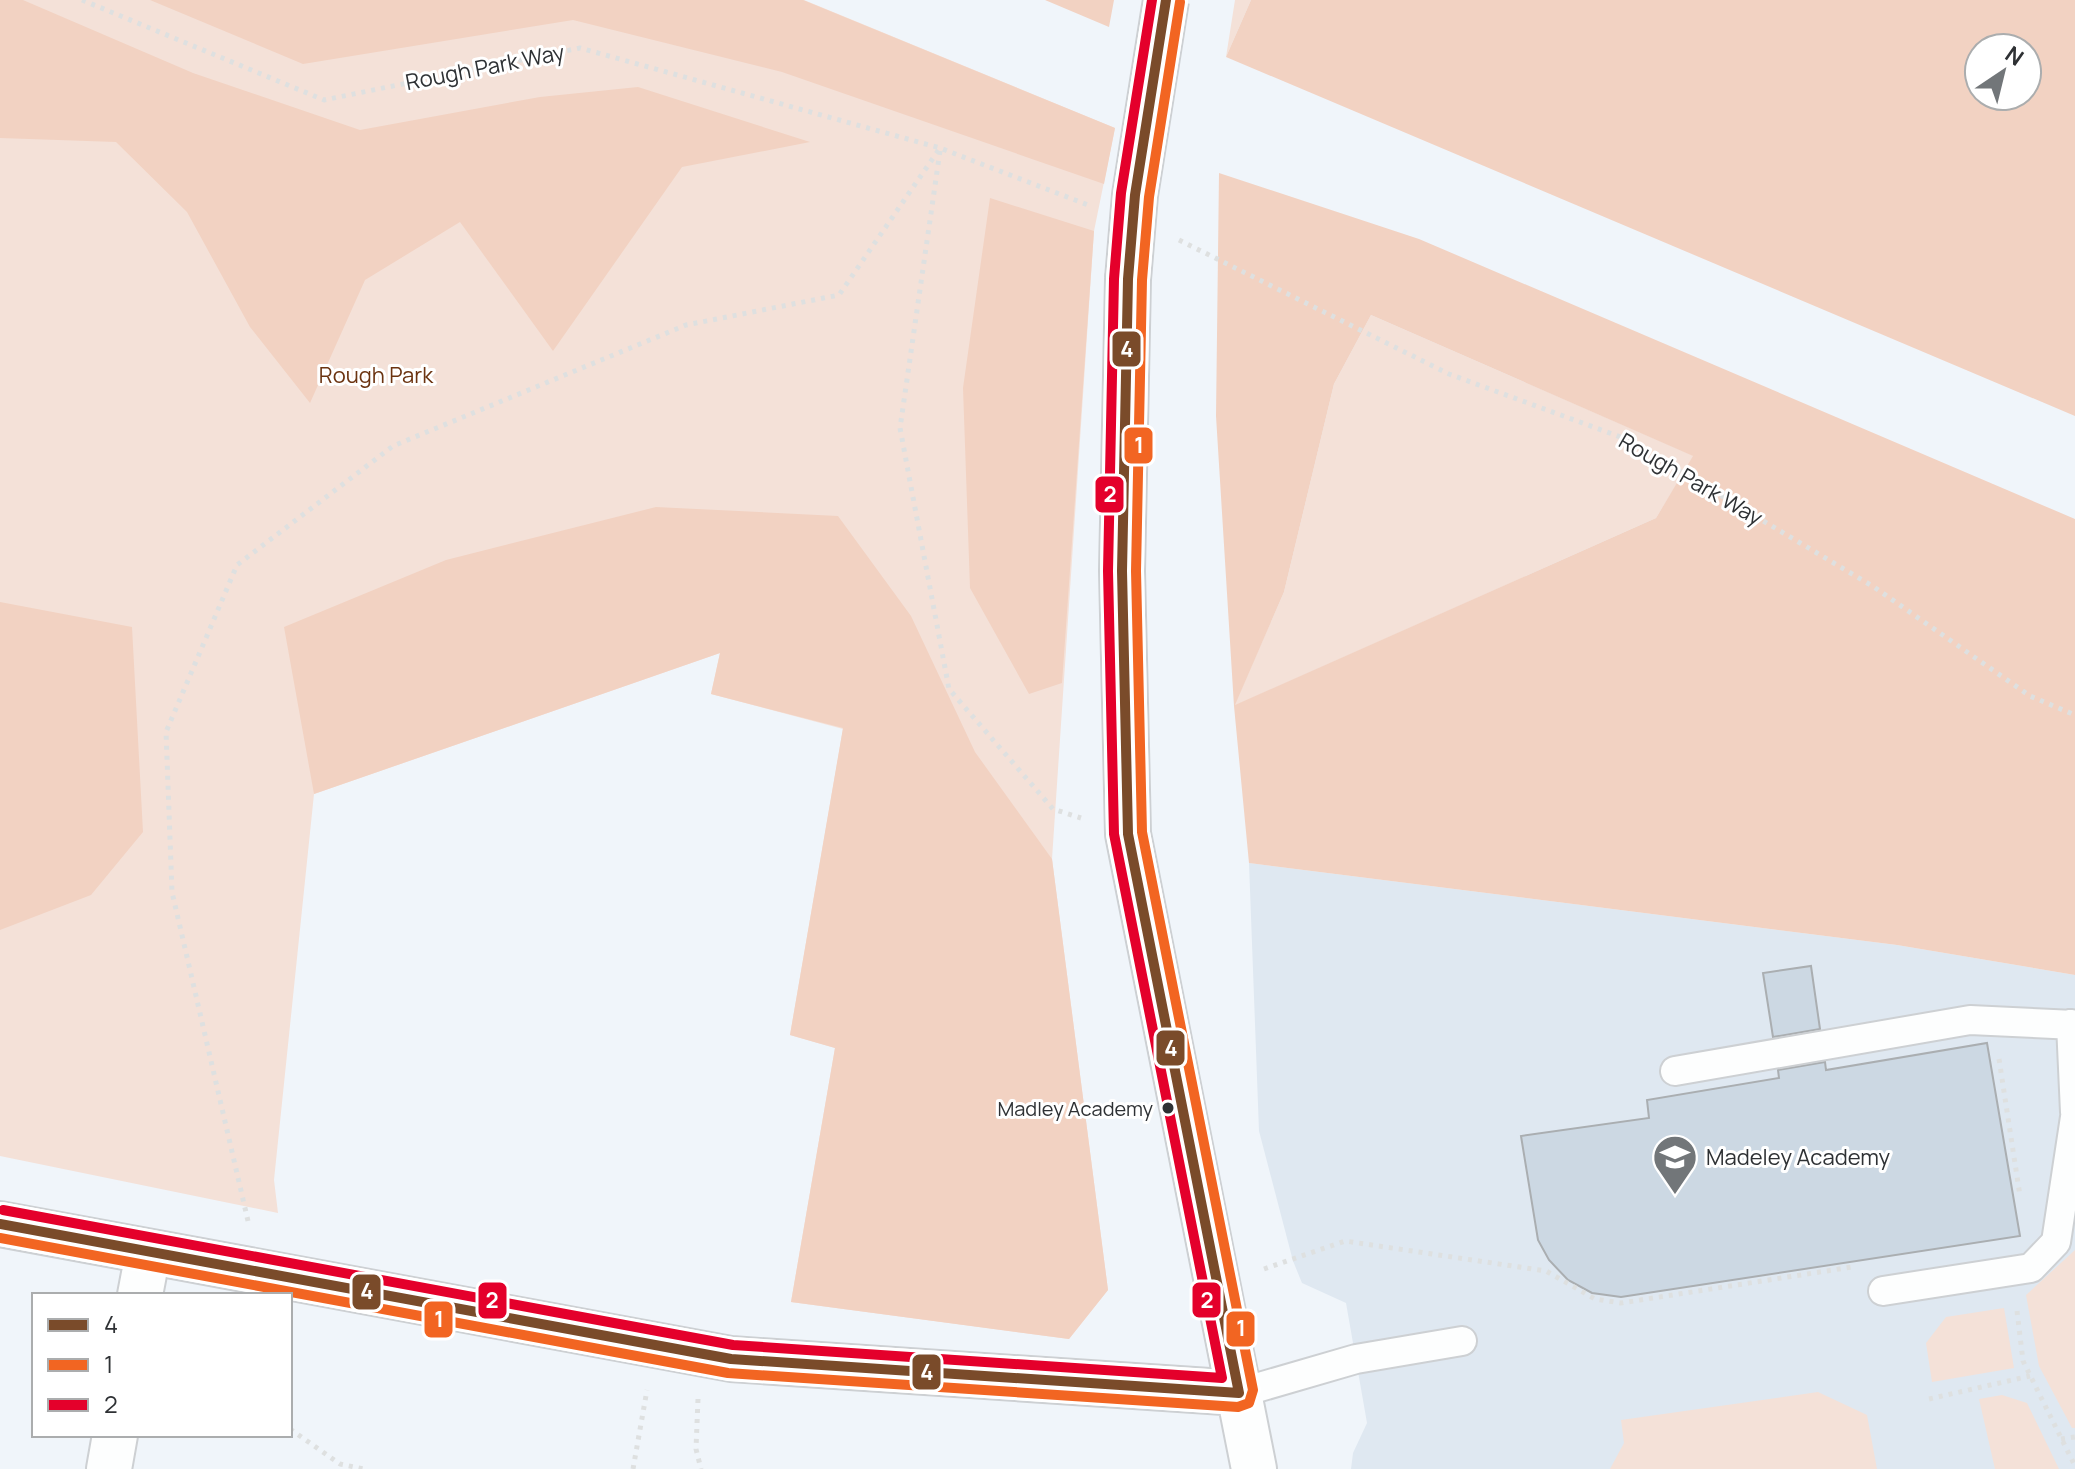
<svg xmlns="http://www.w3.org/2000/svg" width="2075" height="1469" font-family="Manrope,sans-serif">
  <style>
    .built { fill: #dfe8f1 }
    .green { fill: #f4e1d8 }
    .forest { fill: #f2d2c2; fill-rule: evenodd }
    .building { fill: #ccd8e3; stroke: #aaaeb1; stroke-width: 2 }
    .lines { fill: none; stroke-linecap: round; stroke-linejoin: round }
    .lane-casing { stroke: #cdd0d3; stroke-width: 32 }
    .street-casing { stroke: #cdd0d3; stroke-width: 48 }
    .secondary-casing { stroke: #cdd0d3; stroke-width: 48 }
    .path { stroke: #dee0e0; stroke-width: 5; stroke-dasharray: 4 6; stroke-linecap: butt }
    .lane { stroke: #fdfefe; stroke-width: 28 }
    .street { stroke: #fdfefe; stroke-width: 44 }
    .secondary { stroke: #fdfefe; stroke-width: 44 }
    .secondary-bridge-casing { stroke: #cdd0d3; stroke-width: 48; stroke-linecap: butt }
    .secondary-bridge { stroke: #fdfefe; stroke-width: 44 }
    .bus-1-casing { stroke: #fff; stroke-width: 16 }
    .bus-2-casing { stroke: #fff; stroke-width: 16 }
    .bus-3-casing { stroke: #fff; stroke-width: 16 }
    .bus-1 { stroke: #7a4b2a; stroke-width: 10 }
    .bus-2 { stroke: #f26522; stroke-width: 10 }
    .bus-3 { stroke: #e4002b; stroke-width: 10 }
    .bus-dot { fill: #2e3134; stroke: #fff; stroke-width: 3 }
    .labels { text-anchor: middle; stroke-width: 6; stroke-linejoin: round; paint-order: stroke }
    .bus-label { font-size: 20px; fill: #2e3134; stroke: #fff; text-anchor: end }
    .street-label { font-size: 22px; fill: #2e3134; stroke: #fff }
    .park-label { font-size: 22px; fill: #6b3310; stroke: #fff }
    .poi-label { font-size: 22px; fill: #2e3134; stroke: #fff; text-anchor: start }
    .line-badge { stroke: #fff; stroke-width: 3 }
    .badge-label { font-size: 22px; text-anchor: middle; font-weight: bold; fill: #fff }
  </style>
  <rect width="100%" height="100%" fill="#f0f5fa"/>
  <path class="built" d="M 1249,863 L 1897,945 L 2075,975 L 2075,1469 L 1351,1469 L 1353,1453 L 1367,1423 L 1346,1303 L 1302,1283 L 1293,1261 L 1259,1131 Z"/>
  <path class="green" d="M 0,0 L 804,0 L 1115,128 L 1094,231 L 1052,859 L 1108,1290 L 1069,1339 L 791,1302 L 835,1048 L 790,1035 L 843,729 L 711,694 L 720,653 L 314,794 L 274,1180 L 278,1213 L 0,1156 Z
    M 1235,0 L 1251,0 L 1226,57 Z
    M 1371,315 L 1694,456 L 1656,518 L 1234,706 L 1284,592 L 1334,384 Z
    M 2075,1250 L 2075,1428 L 2072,1428 L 2039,1366 L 2026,1295 Z
    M 2004,1308 L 2014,1368 L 1932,1382 L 1926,1343 L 1946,1317 Z
    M 1818,1392 L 1867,1415 L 1877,1469 L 1610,1469 L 1624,1443 L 1621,1420 Z
    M 2002,1395 L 2027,1403 L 2059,1469 L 1995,1469 L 1979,1399 Z"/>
  <path class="forest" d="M 0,0 L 23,0 L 193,73 L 360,130 L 540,97 L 638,87 L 810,142 L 682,167 L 553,351 L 460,222 L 365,280 L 310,403 L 250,327 L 187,212 L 116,142 L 0,138 Z
    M 150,0 L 803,0 L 1115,128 L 1104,184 L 782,72 L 573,20 L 303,64 Z
    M 1045,0 L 1114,0 L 1109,27 Z
    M 1251,0 L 2075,0 L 2075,416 L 1226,57 ZM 1979,48 L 2027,48 L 2027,96 L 1979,96 Z
    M 1219,173 L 1419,239 L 2075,519 L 2075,975 L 1897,945 L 1249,863 L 1234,706 L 1216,416 ZM 1371,315 L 1693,456 L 1656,518 L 1235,705 L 1284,592 L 1334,384 Z
    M 990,198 L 1094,231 L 1062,683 L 1029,694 L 970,588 L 963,388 Z
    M 656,507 L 838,516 L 911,616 L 975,752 L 1052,859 L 1108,1290 L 1069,1339 L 791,1302 L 835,1048 L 790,1035 L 843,728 L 711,694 L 720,653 L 314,794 L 284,627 L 446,560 Z
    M 0,602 L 132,627 L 143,832 L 91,895 L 0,930 Z"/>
  <path class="building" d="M 1811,966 L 1820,1029 L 1773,1037 L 1763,973 Z
    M 1987,1043 L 2020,1236 L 1621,1297 L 1592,1293 L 1568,1280 L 1549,1260 L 1538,1240 L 1521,1136 L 1649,1118 L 1647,1100 L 1779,1078 L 1778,1070 L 1825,1062 L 1826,1070 Z"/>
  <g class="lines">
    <g class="lane-casing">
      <path id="lane" d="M 2071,1024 L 2075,1112
        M 1675,1071 L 1970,1020 L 2075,1025
        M 1883,1291 L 2031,1268 L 2056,1242 L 2075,1117
        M 1239,1393 L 1356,1359 L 1462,1341"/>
    </g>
    <g class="street-casing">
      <path id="street" d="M 140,1295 L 148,1253
        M 109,1469 L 115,1435"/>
    </g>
    <g class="secondary-casing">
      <path id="secondary" d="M 1128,279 L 1122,571 L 1128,834 L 1254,1469
        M 0,1224 L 731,1359 L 1239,1393"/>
    </g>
    <path class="path" d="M 82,0 L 324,100 L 580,48 L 940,148 L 1088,205
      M 940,151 L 900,428 L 949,689 L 1053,809 L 1081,818
      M 1179,240 L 1449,374 L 1626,439 L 1874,587 L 2030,696 L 2075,715
      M 1999,1059 L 2020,1196
      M 248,1221 L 172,892 L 166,732 L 237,565 L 393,446 L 686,325 L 839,295 L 940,148
      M 1264,1269 L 1345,1241 L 1546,1271 L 1595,1299 L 1621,1303 L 1852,1267
      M 2017,1311 L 2023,1361 L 2075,1466
      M 698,1399 L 696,1449 L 701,1469
      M 1929,1399 L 2030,1376
      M 290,1429 L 340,1464 L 364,1469
      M 2061,1439 L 2075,1437
      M 633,1469 L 647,1390"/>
    <use href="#lane" class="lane"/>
    <use href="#street" class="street"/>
    <use href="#secondary" class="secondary"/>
    <g class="secondary-bridge-casing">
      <path id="secondary-bridge" d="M 1128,279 L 1135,195 L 1166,0"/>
    </g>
    <use href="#secondary-bridge" class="secondary-bridge"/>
    <g class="bus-1-casing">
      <path id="bus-1" d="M 1166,0 L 1135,195 L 1128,279 L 1122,571 L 1128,834 L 1239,1393
        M 0,1224 L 731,1359 L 1239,1393"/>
    </g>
    <g class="bus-2-casing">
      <path id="bus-2" d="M 0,1238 L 728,1373 L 1238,1407 L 1249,1403 L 1253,1390 L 1142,832 L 1136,571 L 1142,280 L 1149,197 L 1180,2"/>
    </g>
    <g class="bus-3-casing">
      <path id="bus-3" d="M 3,1210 L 733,1345 L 1222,1378 L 1114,834 L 1108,571 L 1114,279 L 1121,193 L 1152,0"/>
    </g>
    <use href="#bus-1" class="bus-1"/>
    <use href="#bus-2" class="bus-2"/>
    <use href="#bus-3" class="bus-3"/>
  </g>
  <defs>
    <g id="school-pin" transform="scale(2.3)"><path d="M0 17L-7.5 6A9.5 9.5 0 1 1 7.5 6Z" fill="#727679" stroke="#fff"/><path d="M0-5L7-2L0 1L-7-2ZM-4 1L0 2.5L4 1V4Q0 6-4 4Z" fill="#fff"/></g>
  </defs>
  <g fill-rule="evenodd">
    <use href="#school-pin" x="1675" y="1157"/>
  </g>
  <circle class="bus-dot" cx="1168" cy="1108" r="7"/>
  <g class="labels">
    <g class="bus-label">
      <text x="1153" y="1116">Madley Academy</text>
    </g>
    <g class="street-label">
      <text transform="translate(485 67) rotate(-11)" y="8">Rough Park Way</text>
      <text transform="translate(1691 479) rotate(30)" y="8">Rough Park Way</text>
    </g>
    <g class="park-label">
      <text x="376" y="383">Rough Park</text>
    </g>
    <g class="poi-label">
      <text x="1706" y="1165">Madeley Academy</text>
    </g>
  </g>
  <g class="line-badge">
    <rect x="1111" y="330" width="31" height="38" rx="8" fill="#7a4b2a"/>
    <rect x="1123" y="426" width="31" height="39" rx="8" fill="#f26522"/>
    <rect x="1094" y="475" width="31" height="39" rx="8" fill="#e4002b"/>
    <rect x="1155" y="1029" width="31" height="38" rx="8" fill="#7a4b2a"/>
    <rect x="351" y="1273" width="31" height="38" rx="8" fill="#7a4b2a"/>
    <rect x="1191" y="1281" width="31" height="38" rx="8" fill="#e4002b"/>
    <rect x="477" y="1281" width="31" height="39" rx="8" fill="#e4002b"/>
    <rect x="423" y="1300" width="31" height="39" rx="8" fill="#f26522"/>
    <rect x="1225" y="1310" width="31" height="38" rx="8" fill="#f26522"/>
    <rect x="911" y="1353" width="31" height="38" rx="8" fill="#7a4b2a"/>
  </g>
  <g class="badge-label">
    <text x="1127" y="357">4</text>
    <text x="1139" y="453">1</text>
    <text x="1110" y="502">2</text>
    <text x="1171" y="1056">4</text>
    <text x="367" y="1299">4</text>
    <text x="1207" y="1308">2</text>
    <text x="492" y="1308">2</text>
    <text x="439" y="1327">1</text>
    <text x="1241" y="1336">1</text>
    <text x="927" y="1380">4</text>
  </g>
  <rect x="32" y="1293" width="260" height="144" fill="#ffffff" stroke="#abadae" stroke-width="2"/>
  <rect x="48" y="1319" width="40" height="12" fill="#7a4b2a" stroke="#abadae" stroke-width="2"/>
  <text x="104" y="1333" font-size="24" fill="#2e3134">4</text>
  <rect x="48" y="1359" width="40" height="12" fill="#f26522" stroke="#abadae" stroke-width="2"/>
  <text x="104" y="1373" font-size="24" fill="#2e3134">1</text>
  <rect x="48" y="1399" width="40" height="12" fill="#e4002b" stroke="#abadae" stroke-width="2"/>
  <text x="104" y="1413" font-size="24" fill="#2e3134">2</text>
  <g transform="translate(2003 72) rotate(35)"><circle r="38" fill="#ffffff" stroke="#abadae" stroke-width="2"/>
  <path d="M0-6L14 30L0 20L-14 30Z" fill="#727679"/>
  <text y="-12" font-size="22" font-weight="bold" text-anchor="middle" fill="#2e3134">N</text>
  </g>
</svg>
